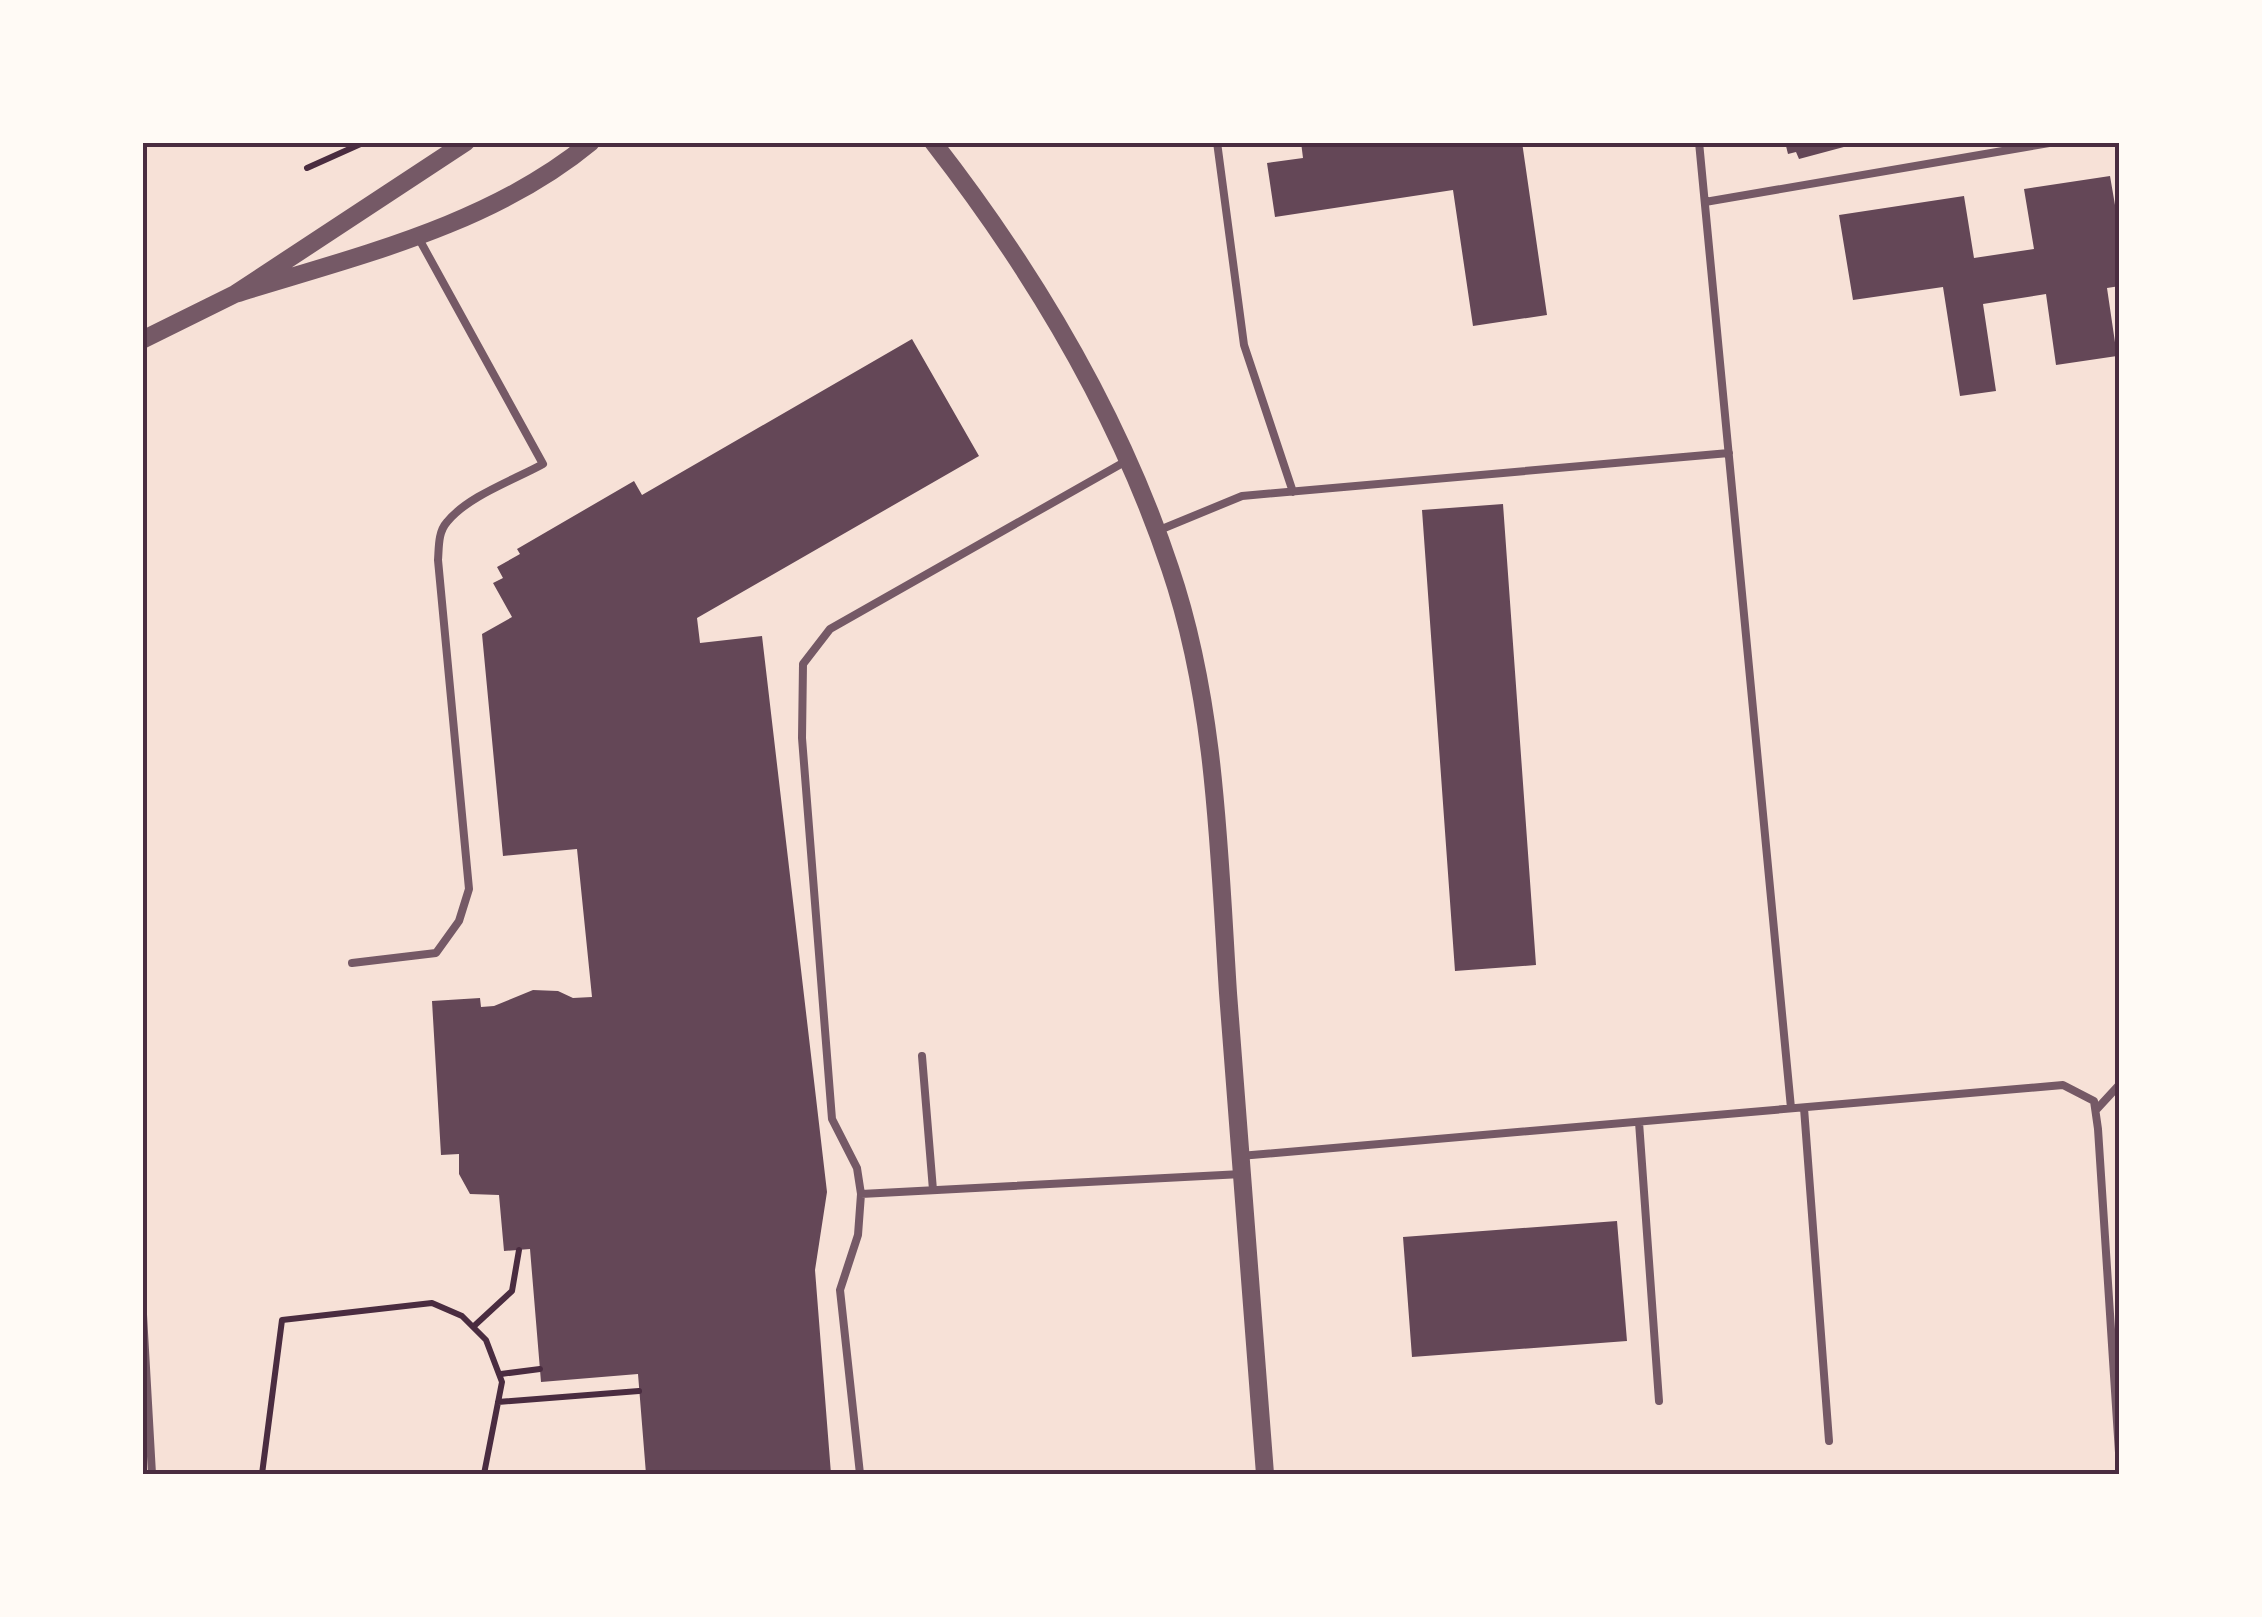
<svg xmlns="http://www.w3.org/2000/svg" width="2262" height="1617" font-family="Georgia,serif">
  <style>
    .building { fill: #644757 }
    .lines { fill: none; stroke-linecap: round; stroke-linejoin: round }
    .path { stroke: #4a2c40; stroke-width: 6 }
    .service { stroke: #755966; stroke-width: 8 }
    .tertiary { stroke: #755966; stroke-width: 18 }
    .neatline { fill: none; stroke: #4a2c40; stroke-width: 4 }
  </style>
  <rect width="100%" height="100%" fill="#f7e1d7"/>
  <path class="building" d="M 1301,142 L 1522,142 L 1547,315 L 1473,326 L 1453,190 L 1275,217 L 1267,163 L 1303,158 Z
    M 1785,142 L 1855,142 L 1855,144 L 1799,159 L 1796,152 L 1788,154 Z
    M 2110,176 L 2120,234 L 2120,286 L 2107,288 L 2117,356 L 2056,365 L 2046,294 L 1983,304 L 1996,391 L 1960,396 L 1943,287 L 1853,300 L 1839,215 L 1964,196 L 1974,258 L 2034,249 L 2024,189 Z
    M 912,339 L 979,456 L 697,618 L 700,643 L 762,636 L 827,1192 L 815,1270 L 831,1474 L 646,1474 L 638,1374 L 541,1382 L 530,1249 L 504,1251 L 499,1195 L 470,1194 L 459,1174 L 459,1154 L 441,1155 L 432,1001 L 480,998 L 481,1007 L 494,1006 L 533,990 L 558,991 L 573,998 L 592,997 L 577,849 L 503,856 L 482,634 L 512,617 L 493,583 L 503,578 L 497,567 L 520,554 L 517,549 L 634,481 L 642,495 Z
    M 1503,504 L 1536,965 L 1455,971 L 1422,510 Z
    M 1617,1221 L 1627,1341 L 1412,1357 L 1403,1237 Z"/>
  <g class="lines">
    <path class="path" d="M 307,168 L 365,142
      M 473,1327 L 512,1291 L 519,1250
      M 501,1374 L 540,1369
      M 498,1402 L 639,1391
      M 262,1474 L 282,1320 L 432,1303 L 462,1316 L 486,1340 L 502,1382 L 484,1474"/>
    <path class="service" d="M 1217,142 L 1244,345 L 1293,492
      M 1699,142 L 1791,1108
      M 1705,202 L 2055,142
      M 1157,531 L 1242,496 L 1729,453
      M 352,963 L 436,953 L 459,921 L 469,889 L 438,560 C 439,547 438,532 447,522 C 468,496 514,480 543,464 L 418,237
      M 922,1056 L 933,1190
      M 1804,1108 L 1829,1441
      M 2096,1110 L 2120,1084
      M 1639,1122 L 1659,1401
      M 1240,1156 L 2063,1085 L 2094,1101 L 2098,1129 L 2120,1468
      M 861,1194 L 1242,1174
      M 142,1297 L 152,1474
      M 860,1474 L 840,1290 L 858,1235 L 861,1194 L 857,1168 L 832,1119 L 802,738 L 803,664 L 830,629 L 1128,460"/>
    <path class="tertiary" d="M 933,142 C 1034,272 1118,412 1170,568 C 1216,703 1219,853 1228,993 C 1239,1154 1252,1314 1265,1474
      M 235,294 C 357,256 491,225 591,142
      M 142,340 L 235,294 L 466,142"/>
  </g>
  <rect width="2262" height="1617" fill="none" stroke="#fffaf5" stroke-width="290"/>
  <rect x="145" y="145" width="1972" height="1327" class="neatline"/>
</svg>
